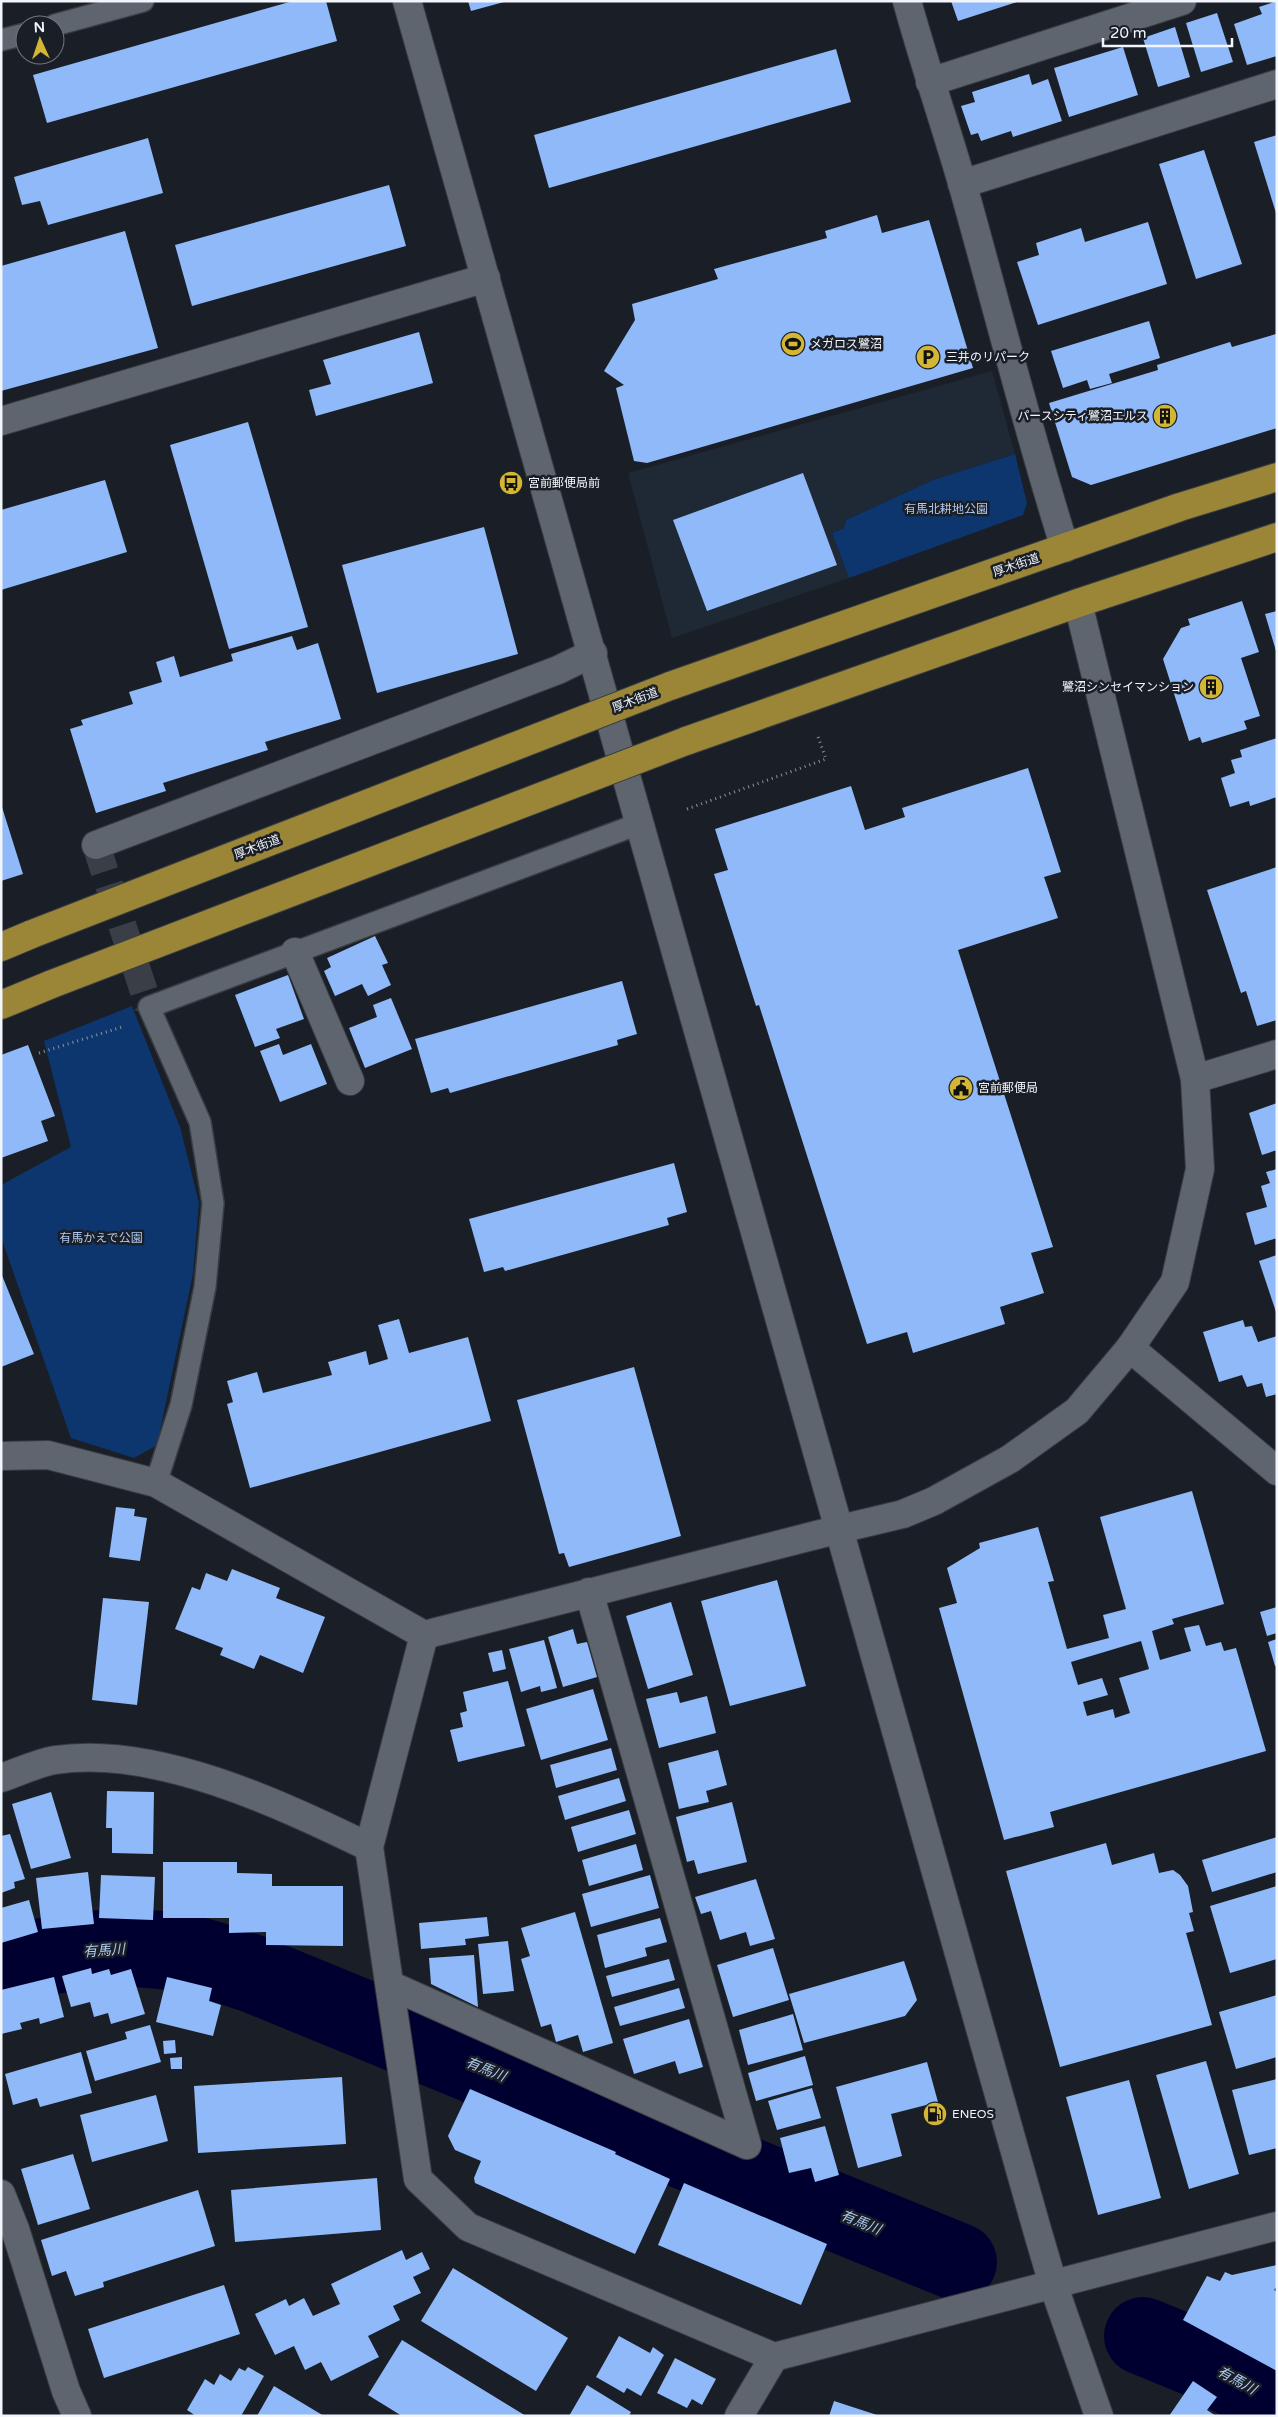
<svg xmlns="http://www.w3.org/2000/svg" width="1278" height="2417" font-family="'Varela Round','Noto Sans JP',sans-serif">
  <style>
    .built { fill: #1f2835 }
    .green { fill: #0d356e }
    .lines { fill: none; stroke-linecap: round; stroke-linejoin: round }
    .river { stroke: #000030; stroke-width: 78 }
    .building { fill: #8fb9f8; fill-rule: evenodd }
    .minor-tunnel { stroke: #3a3f47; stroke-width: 28; stroke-dasharray: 28 14; stroke-linecap: butt }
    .service-casing { stroke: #393d43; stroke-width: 24 }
    .minor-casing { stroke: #393d43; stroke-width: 30 }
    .tertiary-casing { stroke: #393d43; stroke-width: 30 }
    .trunk-casing { stroke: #393d43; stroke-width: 30 }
    .path { stroke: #8e9298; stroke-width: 3; stroke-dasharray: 1 4; stroke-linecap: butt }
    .service { stroke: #5f656e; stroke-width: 21 }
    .minor { stroke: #5f656e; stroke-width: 28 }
    .tertiary { stroke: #5f656e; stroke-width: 28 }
    .trunk { stroke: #9a8636; stroke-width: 28 }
    .trunk-bridge-casing { stroke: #393d43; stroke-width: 30; stroke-linecap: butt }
    .trunk-bridge { stroke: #9a8636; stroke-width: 28 }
    .labels { text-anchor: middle; stroke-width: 5; stroke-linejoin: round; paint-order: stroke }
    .poi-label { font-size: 12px; fill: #f2f5fb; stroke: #1a1f27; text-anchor: start }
    .park-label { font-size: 12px; fill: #afcaf1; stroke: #1a1f27 }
    .street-label { font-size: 12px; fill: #f2f5fb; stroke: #1a1f27 }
    .water-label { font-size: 14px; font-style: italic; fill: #afc9f1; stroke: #1a1f27 }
  </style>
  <rect width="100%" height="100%" fill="#1a1f27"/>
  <path class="built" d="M 992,371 L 1015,454 L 933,480 L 846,520 L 844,528 L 832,533 L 849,578 L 672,638 L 628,473 Z"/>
  <path class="green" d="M 1015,454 L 1027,503 L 1023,515 L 849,578 L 832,533 L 844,528 L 846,520 L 933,480 Z
    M 132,1006 L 180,1127 L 199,1203 L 193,1274 L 157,1445 L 134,1458 L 71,1438 L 1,1237 L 1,1185 L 71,1147 L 44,1041 Z"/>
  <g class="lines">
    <path class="river" d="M 1,1968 C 61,1949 130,1942 192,1955 C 212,1959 231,1967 251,1973 L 958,2262
      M 1143,2336 L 1199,2359 L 1277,2401"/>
  </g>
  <path class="building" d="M 293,1 L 326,1 L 337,41 L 47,123 L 33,75 Z
    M 468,1 L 503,1 L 504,2 L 471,11 Z
    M 951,1 L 1017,1 L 1017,2 L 958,21 Z
    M 1277,1 L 1277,56 L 1247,65 L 1234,24 L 1262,14 L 1259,7 Z
    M 1217,13 L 1233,62 L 1201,72 L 1186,23 Z
    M 1175,27 L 1190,77 L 1158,87 L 1143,38 Z
    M 1123,47 L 1138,95 L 1069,117 L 1054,68 Z
    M 836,49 L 851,102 L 549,188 L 534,135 Z
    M 1029,74 L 1032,85 L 1048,79 L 1062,121 L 1013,137 L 1011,131 L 981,141 L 978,133 L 971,135 L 961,106 L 975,102 L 972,92 Z
    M 1277,135 L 1277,213 L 1276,213 L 1254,142 Z
    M 148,138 L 163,193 L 48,225 L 40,201 L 22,205 L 14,177 Z
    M 1204,150 L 1242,264 L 1196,279 L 1159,164 Z
    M 389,185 L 406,246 L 192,306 L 175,245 Z
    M 877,215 L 882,233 L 929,220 L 973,368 L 647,463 L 634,461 L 616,388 L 624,385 L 604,371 L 635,320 L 632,304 L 718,279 L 714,269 L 827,238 L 825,231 Z
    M 1148,222 L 1167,284 L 1038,325 L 1017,262 L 1039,255 L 1036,243 L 1081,228 L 1085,242 Z
    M 125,231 L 158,348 L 1,391 L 1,266 Z
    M 1149,321 L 1160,358 L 1109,374 L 1112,383 L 1090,389 L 1087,380 L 1063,388 L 1051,351 Z
    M 419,332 L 433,383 L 316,416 L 309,390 L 331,384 L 323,360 Z
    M 1276,334 L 1277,428 L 1091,485 L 1072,477 L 1049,403 L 1158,370 L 1157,365 L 1230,342 L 1232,347 Z
    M 248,422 L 308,627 L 229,649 L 170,445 Z
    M 803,473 L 837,565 L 707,611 L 673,520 Z
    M 105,480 L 127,552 L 1,590 L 1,510 Z
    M 484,527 L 518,654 L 377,693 L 342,565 Z
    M 1242,601 L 1259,652 L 1241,658 L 1260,716 L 1244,721 L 1247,729 L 1202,743 L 1200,737 L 1189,741 L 1163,659 L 1181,628 L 1190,625 L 1188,619 Z
    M 1277,611 L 1277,651 L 1276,651 L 1265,614 Z
    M 292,636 L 297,650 L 318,643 L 341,719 L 265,742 L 268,750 L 163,783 L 166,791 L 96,813 L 70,729 L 83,725 L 81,720 L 133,704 L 129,692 L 162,682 L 156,662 L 174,656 L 180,677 L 233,661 L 231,654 Z
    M 1277,738 L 1277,797 L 1250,806 L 1249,801 L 1230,807 L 1221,778 L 1235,773 L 1231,760 L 1242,757 L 1240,750 Z
    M 1028,768 L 1061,872 L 1044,877 L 1058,918 L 958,950 L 1053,1247 L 1031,1253 L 1044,1293 L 1000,1307 L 1005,1324 L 913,1353 L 907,1332 L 867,1344 L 759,1005 L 756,1006 L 714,874 L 728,870 L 715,829 L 851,786 L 865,830 L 905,817 L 902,808 Z
    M 1,804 L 23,874 L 1,881 Z
    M 1277,867 L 1277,1020 L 1257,1026 L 1246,991 L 1241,993 L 1207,890 Z
    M 375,936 L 388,963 L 382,965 L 391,985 L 368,996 L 362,984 L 335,996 L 324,971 L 331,967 L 327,958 Z
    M 288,975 L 304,1019 L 276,1029 L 280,1038 L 255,1047 L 235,995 Z
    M 622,981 L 637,1034 L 617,1040 L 618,1045 L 450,1093 L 448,1088 L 431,1093 L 415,1039 Z
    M 391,998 L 412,1049 L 365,1068 L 349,1028 L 377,1017 L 373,1005 Z
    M 279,1044 L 283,1055 L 311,1044 L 327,1084 L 280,1102 L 260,1051 Z
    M 28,1045 L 55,1116 L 41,1121 L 48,1141 L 1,1158 L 1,1055 Z
    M 1277,1103 L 1277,1150 L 1262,1155 L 1249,1113 Z
    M 674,1163 L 687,1212 L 667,1218 L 669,1225 L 505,1271 L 503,1267 L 484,1272 L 469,1219 Z
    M 1277,1169 L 1277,1238 L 1255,1245 L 1246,1213 L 1267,1207 L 1261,1186 L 1270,1183 L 1266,1172 Z
    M 1277,1255 L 1277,1312 L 1276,1312 L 1259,1261 Z
    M 1,1273 L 34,1354 L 1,1367 Z
    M 399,1319 L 409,1353 L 468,1337 L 491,1421 L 250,1488 L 227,1404 L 233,1402 L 227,1381 L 257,1372 L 263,1393 L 332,1375 L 328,1362 L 366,1351 L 369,1365 L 388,1359 L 378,1325 Z
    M 1243,1320 L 1245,1327 L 1252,1326 L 1258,1342 L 1277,1336 L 1277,1394 L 1266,1397 L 1262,1383 L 1247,1387 L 1242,1375 L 1219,1382 L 1203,1332 Z
    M 634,1367 L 681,1536 L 569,1567 L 564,1553 L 559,1554 L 517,1400 Z
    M 1192,1491 L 1224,1604 L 1172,1619 L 1174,1624 L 1152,1631 L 1160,1660 L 1191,1651 L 1184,1628 L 1199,1625 L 1206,1646 L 1221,1642 L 1224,1651 L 1236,1648 L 1266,1751 L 1050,1812 L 1054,1827 L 1004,1840 L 939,1608 L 957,1603 L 947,1568 L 980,1548 L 979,1543 L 1038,1527 L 1054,1581 L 1048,1582 L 1067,1649 L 1109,1638 L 1103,1615 L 1126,1609 L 1100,1517 ZM 1141,1641 L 1149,1669 L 1119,1678 L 1130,1713 L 1115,1718 L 1113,1709 L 1087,1716 L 1083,1702 L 1108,1695 L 1102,1678 L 1078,1685 L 1071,1662 Z
    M 116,1507 L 135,1509 L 134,1516 L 147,1518 L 140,1561 L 109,1557 Z
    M 232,1569 L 280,1588 L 276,1598 L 325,1617 L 303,1673 L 260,1655 L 254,1669 L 220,1655 L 223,1648 L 175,1629 L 192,1587 L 200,1590 L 206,1573 L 227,1581 Z
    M 777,1580 L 806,1686 L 730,1706 L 701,1601 Z
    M 103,1598 L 149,1602 L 137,1705 L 92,1700 Z
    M 671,1602 L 693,1675 L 648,1689 L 626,1616 Z
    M 1277,1607 L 1277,1633 L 1267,1636 L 1260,1612 Z
    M 573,1629 L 577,1644 L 587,1642 L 597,1677 L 563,1687 L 548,1637 Z
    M 1277,1639 L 1277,1666 L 1275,1666 L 1268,1642 Z
    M 544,1640 L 557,1688 L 541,1692 L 540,1686 L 521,1692 L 509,1649 Z
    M 502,1650 L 506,1669 L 493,1672 L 488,1653 Z
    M 508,1681 L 525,1746 L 458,1762 L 450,1730 L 463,1727 L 460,1713 L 467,1711 L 463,1692 Z
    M 593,1689 L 608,1740 L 541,1760 L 526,1709 Z
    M 677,1692 L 680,1703 L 707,1696 L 716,1733 L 659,1748 L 646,1699 Z
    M 611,1748 L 617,1770 L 556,1788 L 550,1765 Z
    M 718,1750 L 727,1785 L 706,1791 L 709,1802 L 679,1809 L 668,1763 Z
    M 619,1778 L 626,1801 L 565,1820 L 558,1796 Z
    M 107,1791 L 154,1792 L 153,1854 L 112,1853 L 112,1828 L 106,1828 Z
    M 51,1792 L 71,1858 L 31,1869 L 12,1804 Z
    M 732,1802 L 747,1862 L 698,1874 L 694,1860 L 687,1862 L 676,1817 Z
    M 629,1810 L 636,1834 L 578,1852 L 571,1827 Z
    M 10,1834 L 25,1879 L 14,1882 L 15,1888 L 1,1893 L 1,1836 Z
    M 1277,1837 L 1277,1872 L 1212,1892 L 1202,1860 Z
    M 1106,1843 L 1112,1865 L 1154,1853 L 1159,1873 L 1173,1870 L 1180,1875 L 1188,1886 L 1193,1912 L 1189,1913 L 1194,1931 L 1186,1933 L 1212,2025 L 1060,2067 L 1006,1871 Z
    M 636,1844 L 643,1870 L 589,1886 L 582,1860 Z
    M 163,1862 L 237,1862 L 237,1873 L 272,1874 L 272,1886 L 343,1886 L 343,1946 L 266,1945 L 266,1932 L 229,1933 L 229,1918 L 163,1918 Z
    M 88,1872 L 94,1924 L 42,1929 L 36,1878 Z
    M 101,1875 L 155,1877 L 153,1920 L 99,1918 Z
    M 650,1875 L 659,1908 L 591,1927 L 582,1894 Z
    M 756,1879 L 775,1939 L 750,1946 L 746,1932 L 720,1940 L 711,1911 L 701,1914 L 695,1897 Z
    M 1277,1886 L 1277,1959 L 1230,1973 L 1210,1906 Z
    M 29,1900 L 38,1932 L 1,1943 L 1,1908 Z
    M 575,1912 L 613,2043 L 583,2052 L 578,2035 L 556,2042 L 551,2024 L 541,2027 L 521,1959 L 530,1956 L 521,1928 Z
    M 487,1917 L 489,1936 L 465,1939 L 466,1945 L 421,1949 L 419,1923 Z
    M 660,1918 L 667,1942 L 645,1948 L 647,1956 L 605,1968 L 597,1935 Z
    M 508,1941 L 514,1991 L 483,1994 L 478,1944 Z
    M 773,1948 L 789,2000 L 733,2017 L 717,1965 Z
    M 474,1955 L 478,2007 L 431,1984 L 429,1958 Z
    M 669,1959 L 675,1980 L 612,1997 L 606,1976 Z
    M 904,1961 L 917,2000 L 905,2016 L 804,2043 L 789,1994 Z
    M 91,1968 L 92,1974 L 109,1969 L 111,1975 L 131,1969 L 145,2014 L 111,2024 L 108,2013 L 94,2017 L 90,2002 L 71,2007 L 62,1976 Z
    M 54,1977 L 64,2017 L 40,2024 L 39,2018 L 20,2023 L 22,2029 L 1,2034 L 1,1990 Z
    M 167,1977 L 212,1988 L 209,2001 L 221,2005 L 213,2036 L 156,2022 Z
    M 679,1988 L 685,2008 L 620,2026 L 614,2007 Z
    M 1277,1995 L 1277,2057 L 1236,2069 L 1219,2012 Z
    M 793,2014 L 803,2050 L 748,2065 L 739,2030 Z
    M 689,2019 L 703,2067 L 679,2074 L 675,2061 L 634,2074 L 623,2039 Z
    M 150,2025 L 161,2062 L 95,2081 L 86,2051 L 127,2039 L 125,2032 Z
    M 175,2040 L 176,2053 L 164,2054 L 163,2041 Z
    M 81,2052 L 92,2093 L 40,2107 L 37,2098 L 13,2105 L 5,2074 Z
    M 805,2056 L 813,2085 L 756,2101 L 748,2073 Z
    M 182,2057 L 182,2069 L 171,2069 L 170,2058 Z
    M 1206,2061 L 1239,2174 L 1189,2189 L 1156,2075 Z
    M 927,2062 L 938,2102 L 891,2114 L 902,2156 L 858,2168 L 836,2087 Z
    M 342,2077 L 346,2144 L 198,2153 L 194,2086 Z
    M 1277,2079 L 1277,2148 L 1249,2155 L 1232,2090 Z
    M 1129,2080 L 1161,2198 L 1098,2215 L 1066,2097 Z
    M 812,2088 L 821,2118 L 777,2130 L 768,2101 Z
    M 470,2089 L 616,2152 L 615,2154 L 670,2179 L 635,2254 L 475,2183 L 474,2178 L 481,2161 L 455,2150 L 448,2136 Z
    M 156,2095 L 168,2141 L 92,2162 L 80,2115 Z
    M 825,2126 L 839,2175 L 815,2182 L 811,2168 L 789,2173 L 780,2138 Z
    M 73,2154 L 90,2209 L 38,2225 L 21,2169 Z
    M 377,2178 L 381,2230 L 235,2242 L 231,2190 Z
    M 684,2183 L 827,2244 L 801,2305 L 658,2245 Z
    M 198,2190 L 215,2246 L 103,2282 L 104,2287 L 75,2296 L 66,2271 L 52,2276 L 41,2240 Z
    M 402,2250 L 406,2260 L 422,2252 L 430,2269 L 413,2277 L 421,2293 L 393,2306 L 400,2320 L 368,2336 L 379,2357 L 331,2381 L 321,2362 L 305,2370 L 294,2346 L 275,2355 L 255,2314 L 286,2299 L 289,2306 L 304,2298 L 313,2316 L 340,2304 L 331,2284 Z
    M 1277,2265 L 1277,2286 L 1274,2290 L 1277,2292 L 1277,2371 L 1183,2320 L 1207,2276 L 1220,2281 L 1225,2272 L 1232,2275 Z
    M 453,2268 L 568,2338 L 536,2391 L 421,2321 Z
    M 224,2285 L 240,2334 L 104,2378 L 88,2329 Z
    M 619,2336 L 650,2353 L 653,2347 L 664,2355 L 641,2396 L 627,2388 L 624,2393 L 596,2377 Z
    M 402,2340 L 526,2416 L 402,2416 L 368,2395 Z
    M 675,2358 L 716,2379 L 702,2405 L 692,2399 L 687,2408 L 657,2393 Z
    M 248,2367 L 264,2376 L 241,2416 L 196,2416 L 187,2410 L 205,2379 L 214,2385 L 220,2374 L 231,2381 L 239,2368 L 245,2371 Z
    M 1193,2381 L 1217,2397 L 1207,2410 L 1216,2416 L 1169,2416 Z
    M 587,2385 L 631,2412 L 629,2416 L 569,2416 Z
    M 274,2386 L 324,2416 L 257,2416 Z
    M 834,2401 L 877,2415 L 877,2416 L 829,2416 Z"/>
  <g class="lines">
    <path class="minor-tunnel" d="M 96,845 L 149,1007"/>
    <g class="service-casing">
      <path id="service" d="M 55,25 L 143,1
        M 1,40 L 25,34
        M 156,1483 L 181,1405 L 205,1287 L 213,1203 L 200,1122 L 149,1007 L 641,823"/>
    </g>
    <g class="minor-casing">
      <path id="minor" d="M 907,1 C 924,63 945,124 963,186 C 997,307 1027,428 1065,548
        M 930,82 L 1182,1
        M 962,184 L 1277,84
        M 1,421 L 486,278
        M 96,845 L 558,670 L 593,653
        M 295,952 L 350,1081
        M 1195,1079 L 1277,1054
        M 1130,1348 L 1277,1471
        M 1,1456 L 48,1455 L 156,1483 L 424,1635
        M 1,1778 C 19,1772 37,1763 55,1760 C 156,1745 280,1804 369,1847 L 418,2179 L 468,2227 L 774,2357 L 1277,2226
        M 369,1847 L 424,1635 L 840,1529
        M 390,1985 L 747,2145 L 589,1592
        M 1,2194 L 15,2229 L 66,2391 L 77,2416
        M 739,2416 L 774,2357"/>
    </g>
    <g class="tertiary-casing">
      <path id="tertiary" d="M 407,1 L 1038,2233 L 1053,2284 L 1099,2416
        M 840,1529 L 903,1514 L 934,1501 L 1010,1459 L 1077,1411 L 1130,1348 L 1175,1282 L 1200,1169 L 1195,1079 L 1078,603"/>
    </g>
    <g class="trunk-casing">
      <path id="trunk" d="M 670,686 L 1180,507 L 1277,477
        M 686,741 L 1078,603 L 1277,537
        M 1,947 L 32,934
        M 1,1005 L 52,984"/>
    </g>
    <path class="path" d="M 687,809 L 826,759 L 817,734
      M 39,1053 L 122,1027"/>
    <use href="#service" class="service"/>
    <use href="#minor" class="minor"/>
    <use href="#tertiary" class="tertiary"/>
    <use href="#trunk" class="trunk"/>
    <g class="trunk-bridge-casing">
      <path id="trunk-bridge" d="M 32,934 L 670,686
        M 52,984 L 686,741"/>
    </g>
    <use href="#trunk-bridge" class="trunk-bridge"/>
  </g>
  <defs>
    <g id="stadium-disc" transform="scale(1.25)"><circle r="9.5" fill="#d4b635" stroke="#1a1f27"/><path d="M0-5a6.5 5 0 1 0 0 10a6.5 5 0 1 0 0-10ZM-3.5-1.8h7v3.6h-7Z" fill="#111"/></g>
    <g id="parking-disc" transform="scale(1.25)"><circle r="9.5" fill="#d4b635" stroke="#1a1f27"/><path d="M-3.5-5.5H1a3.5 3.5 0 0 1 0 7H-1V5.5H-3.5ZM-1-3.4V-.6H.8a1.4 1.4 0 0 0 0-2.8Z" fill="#111"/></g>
    <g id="building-disc" transform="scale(1.25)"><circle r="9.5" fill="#d4b635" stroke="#1a1f27"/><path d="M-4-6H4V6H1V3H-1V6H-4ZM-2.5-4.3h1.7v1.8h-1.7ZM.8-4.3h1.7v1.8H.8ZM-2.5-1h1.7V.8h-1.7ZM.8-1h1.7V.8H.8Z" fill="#111"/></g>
    <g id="bus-disc" transform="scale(1.25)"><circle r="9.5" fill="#d4b635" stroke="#1a1f27"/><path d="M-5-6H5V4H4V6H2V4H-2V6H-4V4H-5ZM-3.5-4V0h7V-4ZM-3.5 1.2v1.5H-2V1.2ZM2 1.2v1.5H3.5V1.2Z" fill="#111"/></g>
    <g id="civic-disc" transform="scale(1.25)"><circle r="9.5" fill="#d4b635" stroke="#1a1f27"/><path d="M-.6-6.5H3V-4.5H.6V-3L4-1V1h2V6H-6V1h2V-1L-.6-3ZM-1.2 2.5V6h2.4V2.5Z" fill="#111"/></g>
    <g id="fuel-disc" transform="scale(1.25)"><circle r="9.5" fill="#d4b635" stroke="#1a1f27"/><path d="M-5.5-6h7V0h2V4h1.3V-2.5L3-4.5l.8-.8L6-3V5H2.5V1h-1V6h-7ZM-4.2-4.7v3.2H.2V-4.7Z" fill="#111"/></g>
  </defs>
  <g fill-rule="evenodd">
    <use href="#stadium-disc" x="793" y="344"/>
    <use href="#parking-disc" x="928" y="357"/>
    <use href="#building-disc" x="1165" y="416"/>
    <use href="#bus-disc" x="511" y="483"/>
    <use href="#building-disc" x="1211" y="687"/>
    <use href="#civic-disc" x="961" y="1088"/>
    <use href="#fuel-disc" x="935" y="2114"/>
  </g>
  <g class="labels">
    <g class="poi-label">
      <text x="810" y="348">メガロス鷺沼</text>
      <text x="946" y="361">三井のリパーク</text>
      <text x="1148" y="420" text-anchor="end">パースシティ鷺沼エルス</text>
      <text x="528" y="487">宮前郵便局前</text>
      <text x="1194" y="691" text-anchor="end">鷺沼シンセイマンション</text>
      <text x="978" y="1092">宮前郵便局</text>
      <text x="952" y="2118">ENEOS</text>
    </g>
    <g class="park-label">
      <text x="946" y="513">有馬北耕地公園</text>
      <text x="101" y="1242">有馬かえで公園</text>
    </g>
    <g class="street-label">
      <text transform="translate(1016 565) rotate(-19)" y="4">厚木街道</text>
      <text transform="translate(635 700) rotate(-21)" y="4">厚木街道</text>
      <text transform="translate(257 847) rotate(-21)" y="4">厚木街道</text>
    </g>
    <g class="water-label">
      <text transform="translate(104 1950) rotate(-4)" y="5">有馬川</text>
      <text transform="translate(486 2069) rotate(22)" y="5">有馬川</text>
      <text transform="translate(861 2222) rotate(22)" y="5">有馬川</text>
      <text transform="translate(1237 2380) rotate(29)" y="5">有馬川</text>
    </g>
  </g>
  <rect width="1278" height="2417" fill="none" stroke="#f2f5fb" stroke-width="5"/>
  <g transform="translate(40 40) rotate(357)"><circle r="24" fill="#1a1f27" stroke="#70757c"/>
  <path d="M0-4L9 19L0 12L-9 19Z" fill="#d4b635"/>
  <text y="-8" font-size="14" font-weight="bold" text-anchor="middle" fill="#f2f5fb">N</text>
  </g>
  <path d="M1103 38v8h129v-8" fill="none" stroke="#f2f5fb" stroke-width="2.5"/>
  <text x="1110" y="38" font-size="15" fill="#f2f5fb" stroke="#1a1f27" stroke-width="4" paint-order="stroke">20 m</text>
</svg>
